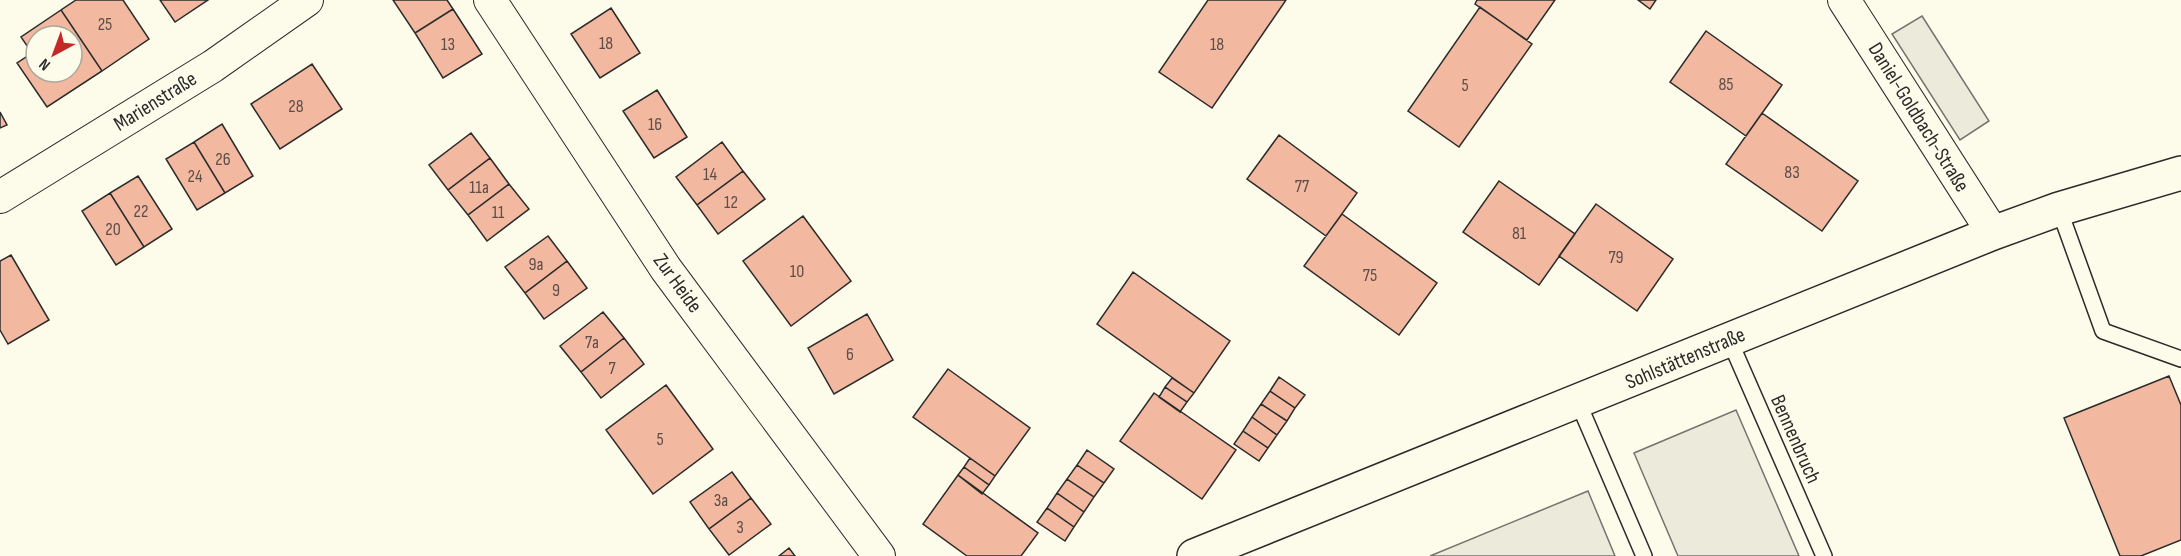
<svg xmlns="http://www.w3.org/2000/svg" width="2181" height="556" font-family="'Sofia Sans Condensed',sans-serif">
  <style>
    .pitch { fill: #ecebdb; stroke: #74746e; stroke-width: 1.5 }
    .parking { fill: #eceadb; stroke: #74746e; stroke-width: 1.5 }
    .building { fill: #f2b8a0; stroke: #2b2b2b; stroke-width: 1.5; fill-rule: evenodd }
    .lines { fill: none; stroke-linecap: round; stroke-linejoin: round }
    .lane-casing { stroke: #2b2b2b; stroke-width: 18 }
    .street-casing { stroke: #2b2b2b; stroke-width: 34 }
    .secondary-casing { stroke: #2b2b2b; stroke-width: 36 }
    .lane { stroke: #fdfbea; stroke-width: 15 }
    .street { stroke: #fdfbea; stroke-width: 32 }
    .secondary { stroke: #fdfbea; stroke-width: 33 }
    .labels { text-anchor: middle; stroke-width: 4.5; stroke-linejoin: round; paint-order: stroke }
    .number-label { font-size: 18px; fill: #5d4e48 }
    .street-label { font-size: 21px; fill: #2b2b2b; stroke: #fdfbea }
  </style>
  <rect width="100%" height="100%" fill="#fdfbea"/>
  <path class="pitch" d="M 1736,410 L 1799,556 L 1678,556 L 1634,453 Z
    M 1588,491 L 1615,556 L 1430,556 Z"/>
  <path class="parking" d="M 1922,16 L 1989,121 L 1960,140 L 1892,34 Z"/>
  <path class="building" d="M 76,0 L 123,0 L 149,39 L 102,71 L 61,10 Z
    M 160,0 L 208,0 L 175,22 Z
    M 393,0 L 447,0 L 453,9 L 415,33 Z
    M 1208,0 L 1286,0 L 1212,108 L 1159,72 Z
    M 1477,0 L 1555,0 L 1527,40 L 1475,4 Z
    M 1638,0 L 1656,0 L 1650,9 Z
    M 1480,7 L 1532,44 L 1459,147 L 1408,111 Z
    M 611,8 L 640,53 L 600,78 L 571,34 Z
    M 453,9 L 482,54 L 443,78 L 415,33 Z
    M 61,10 L 102,71 L 47,107 L 17,63 L 32,53 L 21,37 ZM 36,36 L 72,36 L 72,72 L 36,72 Z
    M 1706,31 L 1782,85 L 1746,136 L 1670,82 Z
    M 312,64 L 342,109 L 280,149 L 251,104 Z
    M 657,90 L 687,137 L 654,158 L 623,111 Z
    M 0,112 L 7,125 L 0,128 Z
    M 1762,113 L 1858,181 L 1822,231 L 1726,164 Z
    M 222,124 L 253,176 L 225,193 L 194,142 Z
    M 471,133 L 490,158 L 448,190 L 429,165 Z
    M 1279,135 L 1357,193 L 1326,236 L 1247,179 Z
    M 194,142 L 225,193 L 197,210 L 166,159 Z
    M 722,142 L 743,171 L 697,205 L 676,177 Z
    M 490,158 L 509,184 L 468,215 L 448,190 Z
    M 743,171 L 765,199 L 718,234 L 697,205 Z
    M 138,176 L 172,229 L 144,247 L 110,193 Z
    M 1499,181 L 1575,234 L 1539,285 L 1463,232 Z
    M 509,184 L 529,209 L 487,241 L 468,215 Z
    M 110,193 L 144,247 L 116,265 L 82,211 Z
    M 1596,204 L 1673,259 L 1637,311 L 1559,256 Z
    M 1342,214 L 1437,283 L 1399,335 L 1304,266 Z
    M 803,216 L 851,281 L 791,326 L 743,261 Z
    M 548,236 L 567,261 L 525,293 L 505,267 Z
    M 11,255 L 49,320 L 8,344 L 0,330 L 0,261 Z
    M 567,261 L 587,288 L 544,319 L 525,293 Z
    M 1133,272 L 1230,341 L 1194,393 L 1097,324 Z
    M 603,312 L 624,338 L 581,372 L 560,346 Z
    M 867,314 L 893,360 L 834,394 L 808,348 Z
    M 624,338 L 644,364 L 601,398 L 581,372 Z
    M 948,369 L 1030,428 L 995,476 L 913,417 Z
    M 2169,376 L 2181,405 L 2181,540 L 2141,556 L 2120,556 L 2064,418 Z
    M 1279,377 L 1305,395 L 1295,408 L 1270,391 Z
    M 1172,378 L 1194,393 L 1187,402 L 1165,387 Z
    M 666,385 L 713,449 L 653,494 L 606,430 Z
    M 1165,387 L 1187,402 L 1180,412 L 1159,397 Z
    M 1270,391 L 1295,408 L 1287,421 L 1261,404 Z
    M 1154,393 L 1236,450 L 1202,499 L 1120,441 Z
    M 1261,404 L 1287,421 L 1277,435 L 1252,417 Z
    M 1252,417 L 1277,435 L 1268,448 L 1243,431 Z
    M 1243,431 L 1268,448 L 1259,461 L 1234,444 Z
    M 1087,450 L 1114,469 L 1104,483 L 1077,465 Z
    M 970,458 L 995,476 L 989,485 L 964,467 Z
    M 1077,465 L 1104,483 L 1094,497 L 1067,479 Z
    M 964,467 L 989,485 L 982,494 L 958,475 Z
    M 732,472 L 751,498 L 709,529 L 690,502 Z
    M 958,475 L 1038,533 L 1021,556 L 967,556 L 923,524 Z
    M 1067,479 L 1094,497 L 1084,512 L 1057,493 Z
    M 1057,493 L 1084,512 L 1074,527 L 1047,508 Z
    M 751,498 L 771,524 L 729,555 L 709,529 Z
    M 1047,508 L 1074,527 L 1065,541 L 1037,522 Z
    M 789,548 L 795,556 L 779,556 Z"/>
  <g class="lines">
    <g class="lane-casing">
      <path id="lane" d="M 2059,209 L 2103,331 L 2181,359
        M 1729,339 L 1824,556
        M 1578,402 L 1644,556"/>
    </g>
    <g class="street-casing">
      <path id="street" d="M 490,0 L 666,269 L 879,556
        M 1844,0 L 1993,233
        M 0,197 L 213,66 L 307,0"/>
    </g>
    <g class="secondary-casing">
      <path id="secondary" d="M 1194,556 L 1993,233 L 2059,209 L 2181,173"/>
    </g>
    <use href="#lane" class="lane"/>
    <use href="#street" class="street"/>
    <use href="#secondary" class="secondary"/>
  </g>
  <g class="labels">
    <g class="number-label">
      <text x="105" y="30">25</text>
      <text x="606" y="49">18</text>
      <text x="448" y="50">13</text>
      <text x="1217" y="50">18</text>
      <text x="1726" y="90">85</text>
      <text x="1465" y="91">5</text>
      <text x="296" y="112">28</text>
      <text x="655" y="130">16</text>
      <text x="223" y="165">26</text>
      <text x="1792" y="178">83</text>
      <text x="710" y="180">14</text>
      <text x="195" y="182">24</text>
      <text x="1302" y="192">77</text>
      <text x="479" y="193">11a</text>
      <text x="731" y="208">12</text>
      <text x="141" y="217">22</text>
      <text x="498" y="218">11</text>
      <text x="113" y="235">20</text>
      <text x="1519" y="239">81</text>
      <text x="1616" y="263">79</text>
      <text x="536" y="270">9a</text>
      <text x="797" y="277">10</text>
      <text x="1370" y="281">75</text>
      <text x="556" y="296">9</text>
      <text x="592" y="348">7a</text>
      <text x="850" y="360">6</text>
      <text x="612" y="374">7</text>
      <text x="660" y="445">5</text>
      <text x="721" y="506">3a</text>
      <text x="740" y="533">3</text>
    </g>
    <g class="street-label">
      <text transform="translate(155 101) rotate(-32)" y="7">Marienstraße</text>
      <text transform="translate(1919 117) rotate(58)" y="7">Daniel-Goldbach-Straße</text>
      <text transform="translate(678 283) rotate(54)" y="7">Zur Heide</text>
      <text transform="translate(1685 358) rotate(-23)" y="7">Sohlstättenstraße</text>
      <text transform="translate(1796 439) rotate(66)" y="7">Bennenbruch</text>
    </g>
  </g>
  <g transform="translate(54 54) rotate(221)"><circle r="28" fill="#fdfbea" stroke="#a9a89e" stroke-width="1.5"/>
  <path d="M0-4.5L10 22L0 15L-10 22Z" fill="#c62828"/>
  <text y="-9" font-size="16" font-weight="bold" text-anchor="middle" fill="#2b2b2b">N</text>
  </g>
</svg>
